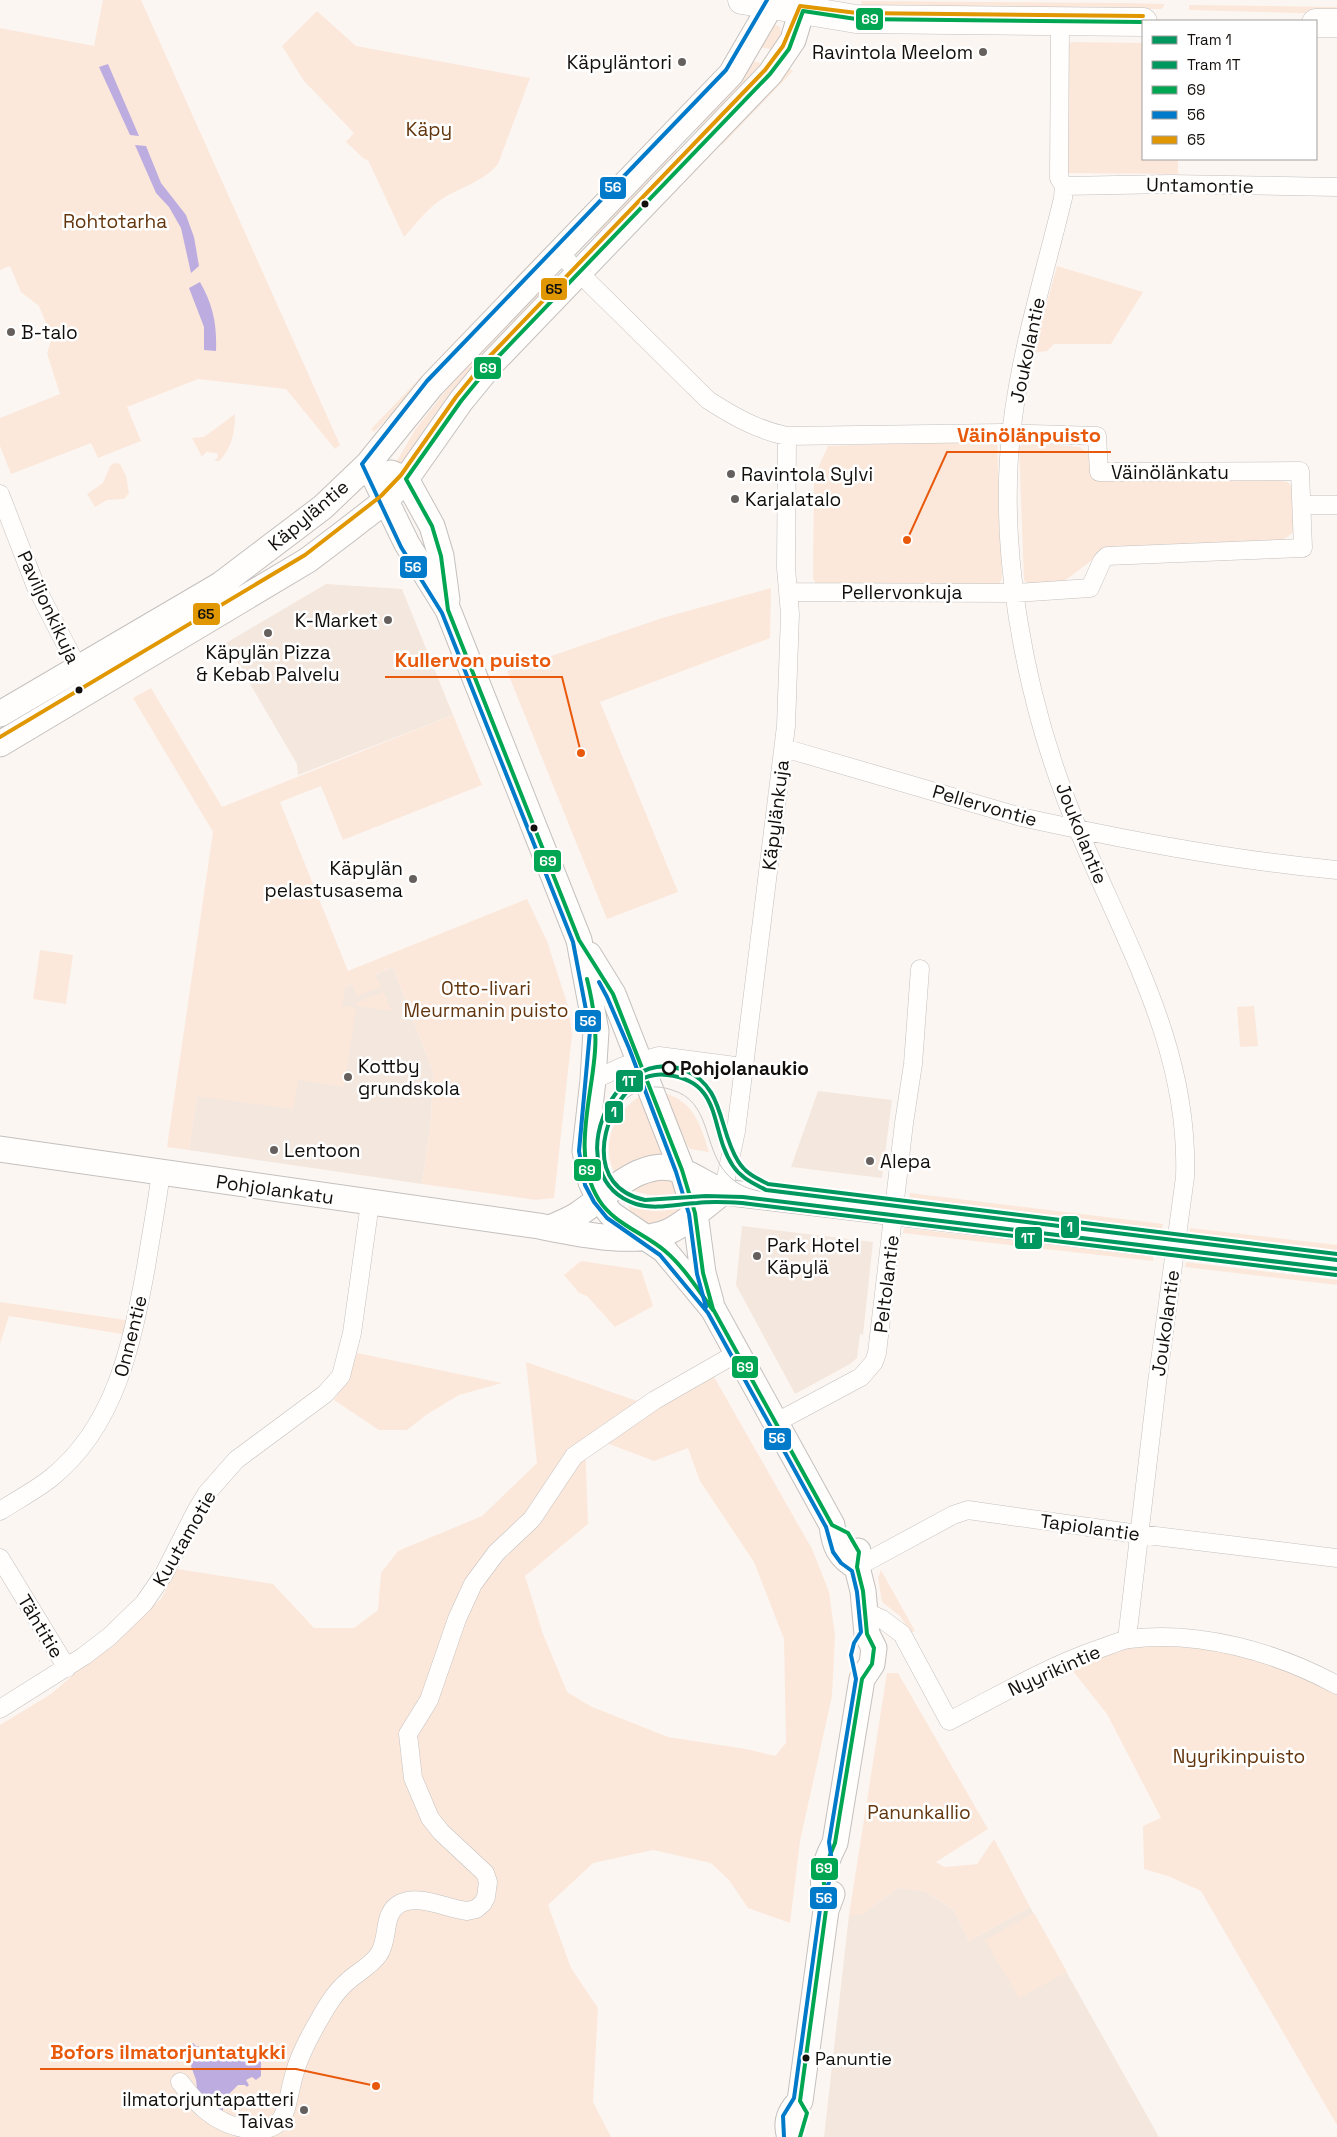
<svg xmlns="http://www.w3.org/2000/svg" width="1337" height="2137" font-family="'Space Grotesk',sans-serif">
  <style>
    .built { fill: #f4e7de }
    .green { fill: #fbe8db }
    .water { fill: #bdace0 }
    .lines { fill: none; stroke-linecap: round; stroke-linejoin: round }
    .street-casing { stroke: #c4c0bd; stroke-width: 19 }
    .secondary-casing { stroke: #c4c0bd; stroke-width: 27 }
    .primary-casing { stroke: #c4c0bd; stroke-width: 29 }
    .street { stroke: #fffefd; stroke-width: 18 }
    .secondary { stroke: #fffefd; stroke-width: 25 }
    .primary { stroke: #fffefd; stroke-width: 28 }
    .tram { stroke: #cac8c7; stroke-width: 1 }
    .bus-1-casing { stroke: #fff; stroke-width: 8 }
    .bus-2-casing { stroke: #fff; stroke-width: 8 }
    .bus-3-casing { stroke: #fff; stroke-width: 8 }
    .bus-1 { stroke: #00a651; stroke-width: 4 }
    .bus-2 { stroke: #007ac9; stroke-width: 4 }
    .bus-3 { stroke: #e09701; stroke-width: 4 }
    .tram-1-casing { stroke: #fff; stroke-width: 8 }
    .tram-2-casing { stroke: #fff; stroke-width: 8 }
    .tram-1 { stroke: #00985f; stroke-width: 4 }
    .tram-2 { stroke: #00985f; stroke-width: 4 }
    .poi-dot { fill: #65605d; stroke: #fff; stroke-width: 2 }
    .bus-dot { fill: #130f0d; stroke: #fff; stroke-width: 2 }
    .stop-dot { fill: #fff; stroke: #130f0d; stroke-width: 2.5 }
    .labels { text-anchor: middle; stroke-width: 5; stroke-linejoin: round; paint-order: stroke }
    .bus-label { font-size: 18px; fill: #130f0d; stroke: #fff; text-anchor: start }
    .poi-label { font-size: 19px; fill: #130f0d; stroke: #fff; text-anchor: start }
    .park-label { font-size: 19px; fill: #64360d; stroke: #fff }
    .street-label { font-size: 19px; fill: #130f0d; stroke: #fff }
    .stop-label { font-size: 19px; font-weight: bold; fill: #130f0d; stroke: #fff; text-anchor: start }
    .leader { fill: none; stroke: #e8590c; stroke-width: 2 }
    .callout-dot { fill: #e8590c; stroke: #fff; stroke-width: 2 }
    .callout-label { font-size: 20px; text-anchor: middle; font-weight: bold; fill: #e8590c; stroke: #fff; stroke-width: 5; stroke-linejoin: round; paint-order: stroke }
    .line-badge { stroke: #fff; stroke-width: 2 }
    .badge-label { font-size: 14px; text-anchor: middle; font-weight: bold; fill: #fff }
    .pale-badge-label { font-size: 14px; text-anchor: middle; font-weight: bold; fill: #111 }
  </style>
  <rect width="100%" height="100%" fill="#fcf6f2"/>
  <path class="built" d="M 326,584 L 402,589 L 453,715 L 298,775 L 297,764 L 226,643 Z
    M 393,967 L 433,1072 L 431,1121 L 422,1184 L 189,1150 L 199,1080 L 311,1001 Z
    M 818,1091 L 892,1100 L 882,1178 L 791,1167 Z
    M 742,1226 L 873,1242 L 863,1335 L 860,1334 L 857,1358 L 850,1364 L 795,1394 L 736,1285 Z
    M 898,1888 L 924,1891 L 953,1909 L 969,1941 L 1030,1907 L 1159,2137 L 824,2137 L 849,1915 L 861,1915 Z"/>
  <path class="green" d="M 103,0 L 141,0 L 340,445 L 335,449 L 286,389 L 198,379 L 127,407 L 141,441 L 98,458 L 91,443 L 11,474 L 0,446 L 0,418 L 60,394 L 47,353 L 52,338 L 39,306 L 21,292 L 10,266 L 0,270 L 0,28 L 94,46 Z
    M 861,1 L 1124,3 L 1164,4 L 1164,6 L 1161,9 L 861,8 Z
    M 1189,5 L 1337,7 L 1337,14 L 1189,10 Z
    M 317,11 L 356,46 L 530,78 L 498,164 C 481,184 459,187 439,201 C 426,210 415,225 404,237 L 368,160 L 364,159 L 346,142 L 354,133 L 304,81 L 282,46 Z
    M 774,25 L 779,26 C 784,34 778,42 774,50 L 759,47 Z
    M 1072,42 L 1143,43 L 1143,159 L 1178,159 L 1178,174 L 1068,173 L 1069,44 Z
    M 731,56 L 580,219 L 576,216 L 728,58 Z
    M 752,61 L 764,64 L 700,133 L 695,128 Z
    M 789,68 L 793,71 L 722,145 L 718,144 Z
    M 675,149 L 679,153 L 599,239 L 593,233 Z
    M 537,256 L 540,260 L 374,432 L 371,429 Z
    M 1057,266 L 1143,292 L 1111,344 L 1054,344 L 1047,351 L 1033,353 Z
    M 559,279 L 400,467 L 395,464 L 415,430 L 453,381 L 546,283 Z
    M 235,414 C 235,431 232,449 219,461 L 214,461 L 218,457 L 217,453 L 206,452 L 202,457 L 192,438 L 204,437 Z
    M 997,440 L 1002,579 L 998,585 L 816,585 L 813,578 L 814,477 L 828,446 Z
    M 1025,442 L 1080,447 L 1089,455 L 1093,479 L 1265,478 L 1287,482 L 1294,487 L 1296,530 L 1282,541 L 1109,547 L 1062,583 L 1029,585 L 1024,580 L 1019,447 Z
    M 114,463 L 120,464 L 126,476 L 129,493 L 124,499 L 107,500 L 95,507 L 87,494 L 103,483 L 110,466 Z
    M 771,588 L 770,638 L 600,702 L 678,892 L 607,919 L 507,671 L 662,618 Z
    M 151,688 L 222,807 L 453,715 L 482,785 L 343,840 L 321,786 L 280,802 L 348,971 L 527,899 L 547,941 L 568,1006 L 572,1035 L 554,1198 L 536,1200 L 422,1184 L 431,1121 L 433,1072 L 393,967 L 375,974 L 381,987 L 357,996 L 352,984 L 345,987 L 342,1006 L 356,1008 L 344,1087 L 298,1080 L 294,1109 L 197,1096 L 189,1150 L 167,1147 L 213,832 L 133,698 Z
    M 40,950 L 73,955 L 66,1004 L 33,999 Z
    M 384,992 L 391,1011 L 356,1006 L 357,1002 Z
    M 1254,1006 L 1258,1046 L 1240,1047 L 1237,1007 Z
    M 664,1093 C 694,1101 701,1126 709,1152 L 690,1149 L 686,1143 Z
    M 642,1095 L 665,1154 L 642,1157 L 614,1172 C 601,1143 614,1111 642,1095 Z
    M 651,1178 C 664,1177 676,1180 679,1194 L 654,1196 L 634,1191 Z
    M 910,1193 L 1163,1224 L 1162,1229 L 909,1199 Z
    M 628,1201 L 652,1206 L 681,1204 C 679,1233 630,1235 628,1201 Z
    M 904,1228 L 1153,1256 L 1153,1261 L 903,1233 Z
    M 1190,1228 L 1337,1245 L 1337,1253 L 1189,1235 Z
    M 581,1261 L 641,1270 L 653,1306 L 615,1327 L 587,1296 L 579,1293 L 564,1275 Z
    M 1186,1262 L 1337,1280 L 1337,1285 L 1185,1267 Z
    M 0,1302 L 133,1321 L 129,1335 L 9,1316 L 0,1344 Z
    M 357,1353 L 502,1383 L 459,1395 L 426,1415 L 407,1430 L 379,1430 L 334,1400 L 349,1376 Z
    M 526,1362 L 640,1402 L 585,1439 L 588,1524 L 525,1576 L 543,1634 L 567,1692 L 592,1707 L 668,1737 L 746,1749 L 775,1756 L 786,1743 L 784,1639 L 754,1562 L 700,1481 L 688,1448 L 654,1461 L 604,1442 L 713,1375 L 812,1549 L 829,1592 L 835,1636 L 832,1696 L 800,1841 L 790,1923 L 748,1908 L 729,1880 L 711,1863 L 653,1850 L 593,1863 L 548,1905 L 571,1968 L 598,2008 L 593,2102 L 611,2137 L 0,2137 L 0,1725 L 51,1694 L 161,1599 L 177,1569 L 273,1584 L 314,1628 L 354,1628 L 378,1610 L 381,1573 L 398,1551 L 482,1516 L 537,1463 Z
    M 881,1570 L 915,1631 L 911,1633 L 900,1616 L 882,1602 L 878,1578 Z
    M 1184,1646 L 1256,1657 L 1337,1693 L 1337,2125 L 1201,1891 L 1168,1876 L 1144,1869 L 1143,1826 L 1161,1818 L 1107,1714 L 1069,1666 L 1128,1647 Z
    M 887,1673 L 898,1673 L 988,1829 L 936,1862 L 944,1867 L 977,1864 L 994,1839 L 1030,1907 L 969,1941 L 953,1909 L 924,1891 L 898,1888 L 861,1915 L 849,1915 Z
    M 1034,1913 L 1067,1972 L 1019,1998 L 985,1940 Z"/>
  <path class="water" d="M 108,64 L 139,136 L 130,135 L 99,67 Z
    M 135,145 L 146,146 L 161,183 L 186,215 L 194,237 L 199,266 L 191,273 L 181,228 L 169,207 L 156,193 Z
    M 200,282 C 213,305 217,324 216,351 L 204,350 L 204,327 L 189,288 Z
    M 193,2043 L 196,2046 L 223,2052 L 247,2047 L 261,2050 L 261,2076 L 256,2080 L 252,2077 L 246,2080 L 249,2085 L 247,2087 L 245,2085 L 238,2085 L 223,2100 L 223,2114 L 198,2097 L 196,2080 L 191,2066 L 194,2059 L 190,2059 L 190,2056 L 170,2053 L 178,2050 L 189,2051 L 189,2048 L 184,2047 Z"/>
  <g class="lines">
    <g class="street-casing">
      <path id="street" d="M 1060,22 L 1059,178 L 1064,186 L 1063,198 C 1045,273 1021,349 1012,426 C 997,546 1024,690 1067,802 C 1115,927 1190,1038 1185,1177 L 1157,1383 L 1127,1639
        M 1064,186 L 1170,184 L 1337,187
        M 558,252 L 708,400 C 733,416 757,430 787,436 L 1002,433 L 1097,436 L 1099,472 L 1300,471 L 1303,548 L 1107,556 L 1102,561 L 1090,588 L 1015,593 L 789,592
        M 0,494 L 36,587 L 83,678
        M 1302,505 L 1337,505
        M 784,748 L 1021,817 C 1126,840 1230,860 1337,870
        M 593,1080 L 624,1066 L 659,1056 L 743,1067
        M 723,1192 L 736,1131 L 786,726 L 790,614 L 786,568 L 787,436
        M 775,1423 L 861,1377 L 874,1362 L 877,1353 L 904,1123 L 913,1064 L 920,969
        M 0,1511 C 17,1500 36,1490 51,1478 C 116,1426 132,1343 146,1267 C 151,1235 157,1204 161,1172
        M 0,1558 L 67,1668
        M 857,1567 L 953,1515 L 968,1510 L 1131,1533 L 1337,1558
        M 866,1612 L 882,1619 L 902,1634 L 949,1721 C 998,1696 1045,1668 1096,1650 C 1106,1647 1118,1641 1129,1639 C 1199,1630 1276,1652 1337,1685
        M 0,1709 L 84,1656 L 110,1636 L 144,1603 L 164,1574 L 196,1511 L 207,1493 L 236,1460 L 325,1394 L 341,1376 L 352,1333 L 370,1203
        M 180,2082 C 197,2104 213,2122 242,2128 C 289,2137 284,2110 294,2075 C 299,2056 309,2037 319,2020 C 327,2006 335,1992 348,1981 C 358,1972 372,1965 379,1954 C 390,1938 381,1913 401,1903 C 419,1894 448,1909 467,1911 L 476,1909 L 483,1903 L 486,1897 L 488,1882 L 485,1873 L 441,1832 L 430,1818 L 413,1778 L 408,1734 L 429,1700 L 457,1619 L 473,1584 L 496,1553 L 532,1519 L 574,1456 L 655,1400 L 737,1353"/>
    </g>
    <g class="secondary-casing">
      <path id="secondary" d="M 368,464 L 407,544 L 448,610 L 579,940 L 596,1031 L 593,1080 L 585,1151 L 591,1182 L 599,1199 L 611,1214 L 664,1250 L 713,1309 L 832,1525 C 834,1545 839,1557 857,1567
        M 391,473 L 406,479 L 432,526 L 441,556 L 447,600
        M 0,714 L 220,585 L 323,507 L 368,464 L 432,385 L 731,74 L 774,0
        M 0,744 L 308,560 L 345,532 L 385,501 L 406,479 L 461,401 L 493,362 L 770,74 L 793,40 L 805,0
        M 589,955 L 613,994 L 682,1170 L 695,1213 L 703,1273 L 711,1302
        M 0,1149 L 539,1226 C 574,1233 637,1247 670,1231 C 689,1221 706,1205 723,1192
        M 550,1228 C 559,1224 569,1220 577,1215 C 607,1196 643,1154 682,1171 C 696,1177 709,1186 723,1192 L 1337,1265
        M 826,1910 C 822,1881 821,1869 835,1843 L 862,1679 L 872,1664 L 874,1648 L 867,1634 L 863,1591 L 857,1567 L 858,1551
        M 790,2137 C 785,2123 790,2111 800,2101 L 826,1910 L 832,1894"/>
    </g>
    <g class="primary-casing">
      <path id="primary" d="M 742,0 L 856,19 L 1143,22
        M 1316,23 L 1337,23"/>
    </g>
    <use href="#street" class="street"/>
    <use href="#secondary" class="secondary"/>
    <use href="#primary" class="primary"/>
    <path class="tram" d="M 606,1131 C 614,1110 624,1095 646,1088 C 654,1086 664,1087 672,1090 C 711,1101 703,1147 726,1173 C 741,1190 760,1192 781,1194"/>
    <g class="bus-1-casing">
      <path id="bus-1" d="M 587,979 C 593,1003 597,1026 595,1051 C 592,1099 571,1156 599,1200 C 614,1224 644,1233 665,1251 C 684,1267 698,1290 713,1310
        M 800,2137 L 807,2113 L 800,2101 L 826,1910 L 823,1872 L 835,1843 L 862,1679 L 872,1664 L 874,1648 L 867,1634 L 863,1591 L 857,1567 L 859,1552 L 848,1533 L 832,1525 L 713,1309 L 703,1273 L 695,1213 L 682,1170 L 613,994 L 579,940 L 448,610 L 441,556 L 432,526 L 406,479 L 461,401 L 493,362 L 770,74 L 789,49 L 803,11 L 856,19 L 1143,22"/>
    </g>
    <g class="bus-2-casing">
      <path id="bus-2" d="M 767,0 L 726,70 L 427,381 L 362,464 L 401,547 L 442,613 L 573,942 L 590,1031 L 579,1151 L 585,1185 L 594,1202 L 607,1218 L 660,1255 L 708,1313 L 826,1527 L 833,1552 L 841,1563 L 852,1571 L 857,1592 L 861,1632 L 854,1643 L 851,1655 L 856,1679 L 829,1842 L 832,1862 L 831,1876 L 820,1909 L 794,2098 L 783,2116 L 784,2137
        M 599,982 L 607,997 L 629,1048 L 676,1172 L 689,1214 L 697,1274 L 706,1307"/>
    </g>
    <g class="bus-3-casing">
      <path id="bus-3" d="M 0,737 L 305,555 L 381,496 L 401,475 L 456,397 L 488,358 L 765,70 L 783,46 L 800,6 L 857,13 L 1143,16"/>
    </g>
    <use href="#bus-1" class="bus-1"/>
    <use href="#bus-2" class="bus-2"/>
    <use href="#bus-3" class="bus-3"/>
    <g class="tram-1-casing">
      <path id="tram-1" d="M 1337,1260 L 766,1190 C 753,1183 741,1178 733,1166 C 709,1131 724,1081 667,1075 C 656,1073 641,1077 633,1085 C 599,1118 585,1187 645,1200 L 706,1196 L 743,1197 L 1337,1269"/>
    </g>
    <g class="tram-2-casing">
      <path id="tram-2" d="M 1336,1275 L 742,1203 C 727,1202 712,1201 697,1203 C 677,1204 656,1210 636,1204 C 558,1179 610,1043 684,1070 C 725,1086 718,1130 738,1161 C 745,1173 756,1178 768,1184 L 1337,1254"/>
    </g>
    <use href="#tram-1" class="tram-1"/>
    <use href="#tram-2" class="tram-2"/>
  </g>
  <g class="poi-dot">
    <circle cx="983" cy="52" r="5"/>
    <circle cx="682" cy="62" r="5"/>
    <circle cx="11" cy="332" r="5"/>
    <circle cx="731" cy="474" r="5"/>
    <circle cx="735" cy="499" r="5"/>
    <circle cx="388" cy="620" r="5"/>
    <circle cx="268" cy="633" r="5"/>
    <circle cx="413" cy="879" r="5"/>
    <circle cx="348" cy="1077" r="5"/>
    <circle cx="274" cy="1150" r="5"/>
    <circle cx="870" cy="1161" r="5"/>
    <circle cx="757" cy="1256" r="5"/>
    <circle cx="304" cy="2110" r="5"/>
  </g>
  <g class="bus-dot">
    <circle cx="645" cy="204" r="4.5"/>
    <circle cx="79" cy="690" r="4.5"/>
    <circle cx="534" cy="828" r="4.5"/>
    <circle cx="806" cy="2058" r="4.5"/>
  </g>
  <circle class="stop-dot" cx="669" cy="1068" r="6"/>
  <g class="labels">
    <g class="bus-label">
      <text x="815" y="2065">Panuntie</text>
    </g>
    <g class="poi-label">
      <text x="973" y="59" text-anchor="end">Ravintola Meelom</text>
      <text x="672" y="69" text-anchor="end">Käpyläntori</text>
      <text x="21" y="339">B-talo</text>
      <text x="741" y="481">Ravintola Sylvi</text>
      <text x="745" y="506">Karjalatalo</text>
      <text x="378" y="627" text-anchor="end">K-Market</text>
      <text x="268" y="659" text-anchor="middle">Käpylän Pizza<tspan x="268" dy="22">&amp; Kebab Palvelu</tspan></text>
      <text x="403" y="875" text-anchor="end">Käpylän<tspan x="403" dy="22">pelastusasema</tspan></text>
      <text x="358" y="1073">Kottby<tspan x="358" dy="22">grundskola</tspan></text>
      <text x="284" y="1157">Lentoon</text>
      <text x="880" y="1168">Alepa</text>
      <text x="767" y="1252">Park Hotel<tspan x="767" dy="22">Käpylä</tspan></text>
      <text x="294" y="2106" text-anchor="end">ilmatorjuntapatteri<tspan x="294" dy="22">Taivas</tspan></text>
    </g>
    <g class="park-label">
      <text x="429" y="136">Käpy</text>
      <text x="115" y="228">Rohtotarha</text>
      <text x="486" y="995">Otto-Iivari<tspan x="486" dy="22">Meurmanin puisto</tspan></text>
      <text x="1239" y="1763">Nyyrikinpuisto</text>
      <text x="919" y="1819">Panunkallio</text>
    </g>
    <g class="street-label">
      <text transform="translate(1200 185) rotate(1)" y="7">Untamontie</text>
      <text transform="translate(1027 350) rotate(-78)" y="7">Joukolantie</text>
      <text x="1170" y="479">Väinölänkatu</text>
      <text transform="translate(308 515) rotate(-40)" y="7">Käpyläntie</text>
      <text x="902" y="599">Pellervonkuja</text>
      <text transform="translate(49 607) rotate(65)" y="7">Paviljonkikuja</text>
      <text transform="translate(985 805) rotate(16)" y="7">Pellervontie</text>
      <text transform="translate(775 815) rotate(-83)" y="7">Käpylänkuja</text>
      <text transform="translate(1082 833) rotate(68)" y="7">Joukolantie</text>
      <text transform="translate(275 1189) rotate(8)" y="7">Pohjolankatu</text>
      <text transform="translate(886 1284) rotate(-83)" y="7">Peltolantie</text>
      <text transform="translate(1165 1323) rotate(-82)" y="7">Joukolantie</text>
      <text transform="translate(130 1336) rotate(-76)" y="7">Onnentie</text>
      <text transform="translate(1090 1527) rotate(8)" y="7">Tapiolantie</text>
      <text transform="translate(184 1538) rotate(-60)" y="7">Kuutamotie</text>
      <text transform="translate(41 1626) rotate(59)" y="7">Tähtitie</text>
      <text transform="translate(1054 1670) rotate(-24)" y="7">Nyyrikintie</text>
    </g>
    <g class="stop-label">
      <text x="680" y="1075">Pohjolanaukio</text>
    </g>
  </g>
  <path class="leader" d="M907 540L947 452H1111M581 753L562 677H385M376 2086L296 2069H40"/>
  <g class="callout-dot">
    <circle cx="907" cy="540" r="5"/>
    <circle cx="581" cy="753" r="5"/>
    <circle cx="376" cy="2086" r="5"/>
  </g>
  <g class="callout-label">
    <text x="1029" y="442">Väinölänpuisto</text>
    <text x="473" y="667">Kullervon puisto</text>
    <text x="168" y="2059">Bofors ilmatorjuntatykki</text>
  </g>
  <g class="line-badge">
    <rect x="855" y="7" width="29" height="24" rx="5" fill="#00a651"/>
    <rect x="599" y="176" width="28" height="24" rx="5" fill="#007ac9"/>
    <rect x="540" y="277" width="28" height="24" rx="5" fill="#e09701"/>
    <rect x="473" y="356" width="29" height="24" rx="5" fill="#00a651"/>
    <rect x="399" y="555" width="29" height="24" rx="5" fill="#007ac9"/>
    <rect x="192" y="602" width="29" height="24" rx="5" fill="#e09701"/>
    <rect x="533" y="849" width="29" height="24" rx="5" fill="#00a651"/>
    <rect x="574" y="1009" width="28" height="24" rx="5" fill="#007ac9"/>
    <rect x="615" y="1069" width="29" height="24" rx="5" fill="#00985f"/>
    <rect x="604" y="1100" width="20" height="24" rx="5" fill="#00985f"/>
    <rect x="573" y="1158" width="29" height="24" rx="5" fill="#00a651"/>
    <rect x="1060" y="1215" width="20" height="24" rx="5" fill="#00985f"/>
    <rect x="1014" y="1226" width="29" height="24" rx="5" fill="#00985f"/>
    <rect x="731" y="1355" width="28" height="24" rx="5" fill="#00a651"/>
    <rect x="763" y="1427" width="29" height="24" rx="5" fill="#007ac9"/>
    <rect x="810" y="1857" width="29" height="24" rx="5" fill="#00a651"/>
    <rect x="809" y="1886" width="29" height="24" rx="5" fill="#007ac9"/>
  </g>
  <g class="badge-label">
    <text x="870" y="24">69</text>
    <text x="613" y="192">56</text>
    <text x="488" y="373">69</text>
    <text x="413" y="572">56</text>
    <text x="548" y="866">69</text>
    <text x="588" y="1026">56</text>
    <text x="629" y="1086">1T</text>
    <text x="614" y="1117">1</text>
    <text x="587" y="1175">69</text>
    <text x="1070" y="1232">1</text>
    <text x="1028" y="1243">1T</text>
    <text x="745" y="1372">69</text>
    <text x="777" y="1443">56</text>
    <text x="824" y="1873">69</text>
    <text x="824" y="1903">56</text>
  </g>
  <g class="pale-badge-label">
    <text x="554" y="294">65</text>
    <text x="206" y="619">65</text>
  </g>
  <rect x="1142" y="20" width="175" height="140" fill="#ffffff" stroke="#a19f9e"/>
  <rect x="1152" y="36" width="25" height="8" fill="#00985f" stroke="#a19f9e"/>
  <text x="1187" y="45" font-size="15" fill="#130f0d">Tram 1</text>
  <rect x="1152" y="61" width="25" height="8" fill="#00985f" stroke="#a19f9e"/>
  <text x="1187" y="70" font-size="15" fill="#130f0d">Tram 1T</text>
  <rect x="1152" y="86" width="25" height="8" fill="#00a651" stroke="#a19f9e"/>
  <text x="1187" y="95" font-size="15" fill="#130f0d">69</text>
  <rect x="1152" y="111" width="25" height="8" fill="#007ac9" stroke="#a19f9e"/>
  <text x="1187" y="120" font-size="15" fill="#130f0d">56</text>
  <rect x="1152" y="136" width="25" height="8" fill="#e09701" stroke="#a19f9e"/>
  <text x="1187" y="145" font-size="15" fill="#130f0d">65</text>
</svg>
